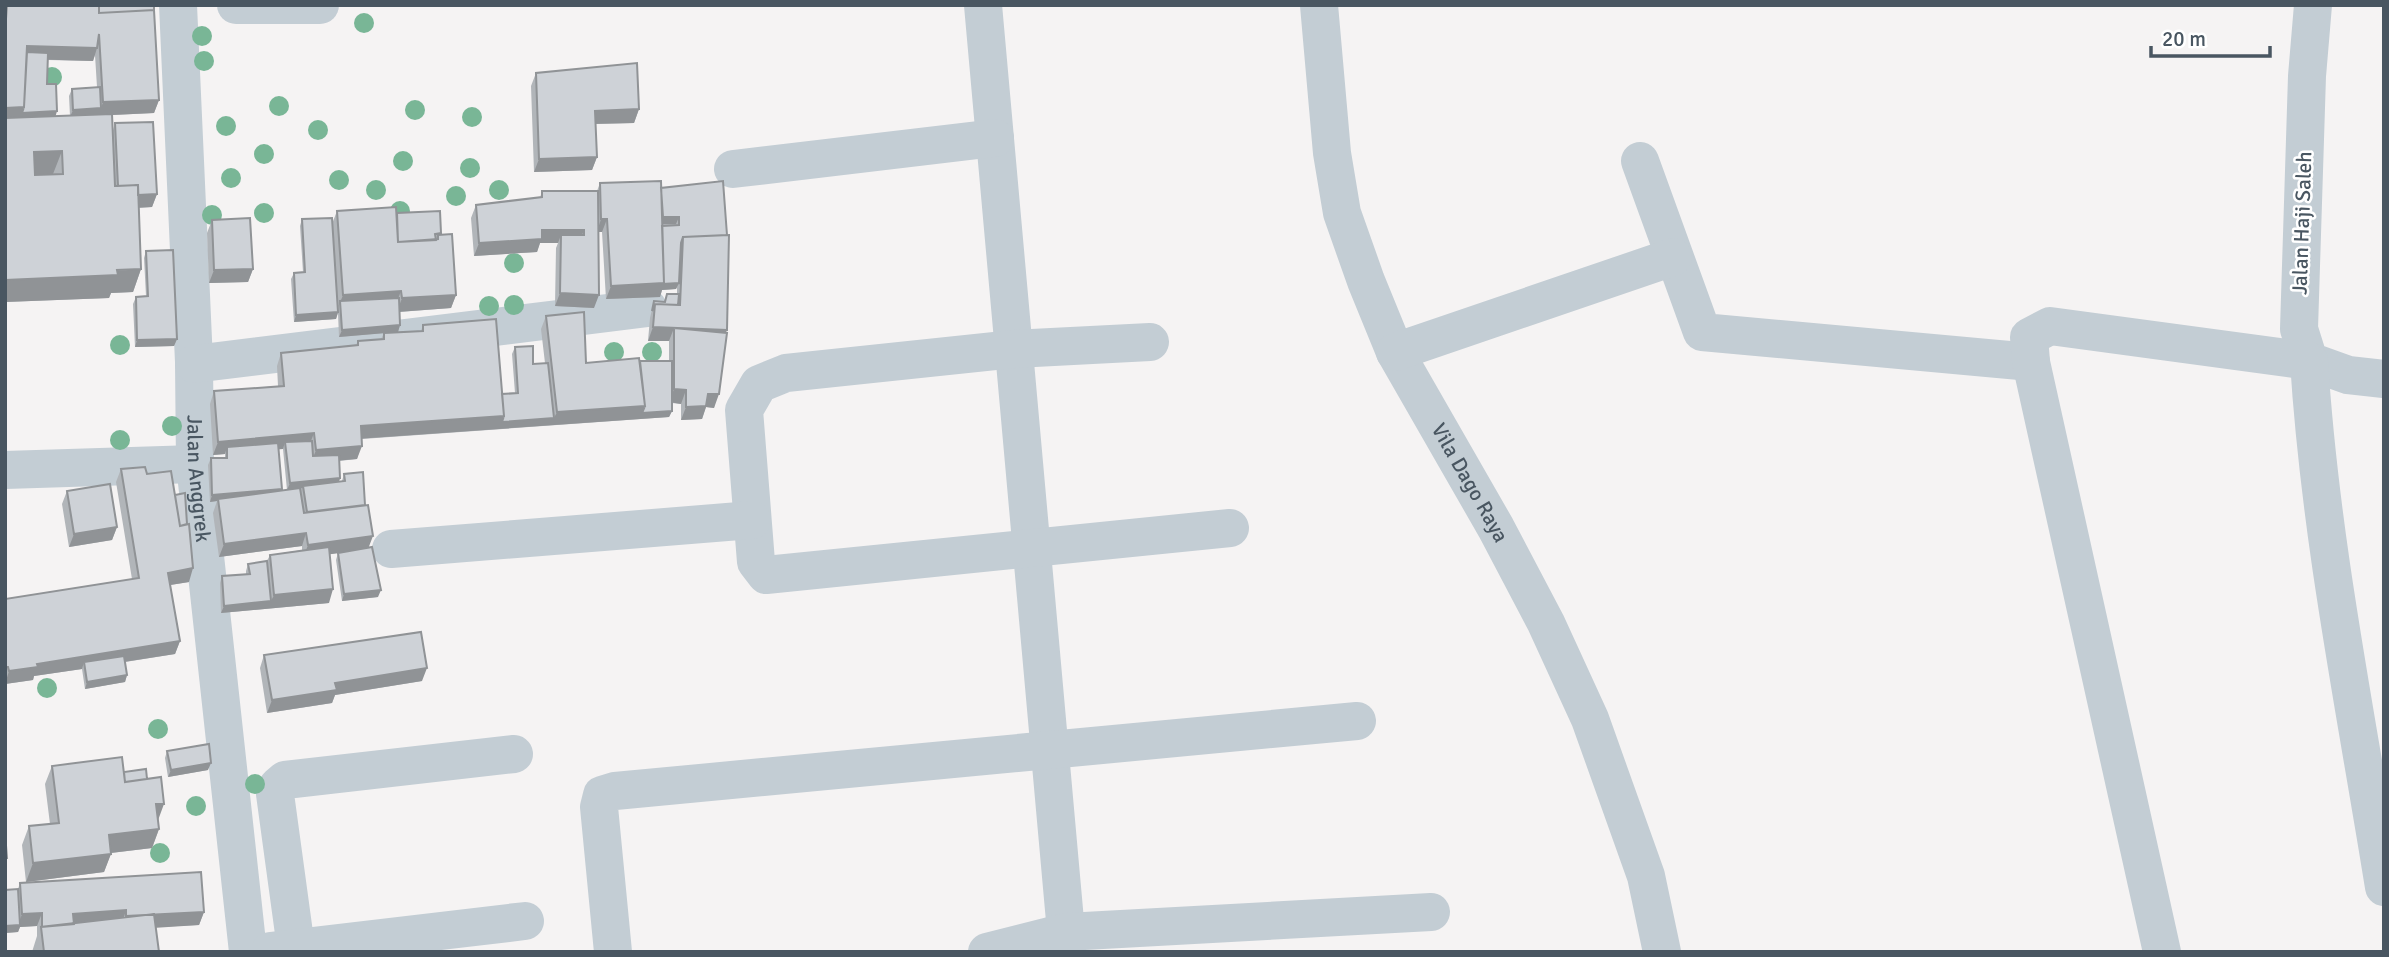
<svg xmlns="http://www.w3.org/2000/svg" width="2389" height="957" font-family="Signika,sans-serif">
  <style>
    .lines { fill: none; stroke-linecap: round; stroke-linejoin: round }
    .minor { stroke: #c3cdd4; stroke-width: 38 }
    .tree { fill: #79b696 }
    .wall { fill: #b1b5b9; fill-rule: evenodd }
    .shaded-wall { fill: #909396 }
    .building { fill: #ced2d7; stroke: #909396; stroke-width: 2; fill-rule: evenodd }
    .labels { text-anchor: middle; stroke-width: 5; stroke-linejoin: round; paint-order: stroke }
    .street-label { font-size: 21px; fill: #495661; stroke: #fff }
  </style>
  <rect width="100%" height="100%" fill="#f5f3f3"/>
  <g class="lines">
    <g class="minor">
      <path id="s1" d="M 178,5 L 194,362 L 195,464 L 248,952"/>
      <path d="M 236,5 L 320,5"/>
      <path d="M 983,5 L 1066,932"/>
      <path id="s2" d="M 1319,5 L 1332,153 L 1342,213 L 1366,281 L 1395,352 L 1496,528 L 1546,623 L 1590,719 L 1646,876 L 1662,952"/>
      <path d="M 2313,5 L 2307,76 L 2299,329 L 2309,361 L 2348,375 L 2384,379"/>
      <path d="M 1640,161 L 1702,332 L 2031,362"/>
      <path d="M 733,169 L 995,138"/>
      <path d="M 1150,342 L 1014,349 L 786,373 L 759,384 L 744,410 L 756,562 L 766,575 L 1230,528"/>
      <path d="M 1395,352 L 1673,257"/>
      <path d="M 194,364 L 648,308"/>
      <path d="M 5,470 L 195,464"/>
      <path d="M 391,549 L 752,520"/>
      <path d="M 296,948 L 275,794 L 278,786 L 285,780 L 514,754"/>
      <path d="M 270,951 L 525,921"/>
      <path d="M 613,952 L 599,807 L 602,795 L 615,791 L 1357,721"/>
      <path d="M 987,952 L 1066,932 L 1431,912"/>
      <path d="M 2162,952 L 2031,362 L 2029,337 L 2050,326 L 2309,361 C 2320,538 2356,712 2384,887"/>
    </g>
  </g>
  <g class="tree">
    <circle cx="364" cy="23" r="10"/>
    <circle cx="202" cy="36" r="10"/>
    <circle cx="204" cy="61" r="10"/>
    <circle cx="52" cy="77" r="10"/>
    <circle cx="279" cy="106" r="10"/>
    <circle cx="415" cy="110" r="10"/>
    <circle cx="472" cy="117" r="10"/>
    <circle cx="226" cy="126" r="10"/>
    <circle cx="318" cy="130" r="10"/>
    <circle cx="264" cy="154" r="10"/>
    <circle cx="403" cy="161" r="10"/>
    <circle cx="470" cy="168" r="10"/>
    <circle cx="231" cy="178" r="10"/>
    <circle cx="339" cy="180" r="10"/>
    <circle cx="376" cy="190" r="10"/>
    <circle cx="499" cy="190" r="10"/>
    <circle cx="456" cy="196" r="10"/>
    <circle cx="400" cy="211" r="10"/>
    <circle cx="264" cy="213" r="10"/>
    <circle cx="212" cy="215" r="10"/>
    <circle cx="514" cy="263" r="10"/>
    <circle cx="514" cy="305" r="10"/>
    <circle cx="489" cy="306" r="10"/>
    <circle cx="120" cy="345" r="10"/>
    <circle cx="614" cy="352" r="10"/>
    <circle cx="652" cy="352" r="10"/>
    <circle cx="172" cy="426" r="10"/>
    <circle cx="120" cy="440" r="10"/>
    <circle cx="47" cy="688" r="10"/>
    <circle cx="158" cy="729" r="10"/>
    <circle cx="255" cy="784" r="10"/>
    <circle cx="196" cy="806" r="10"/>
    <circle cx="160" cy="853" r="10"/>
  </g>
  <path class="wall" d="M 5,5 L 154,5 L 159,100 L 154,113 L 112,115 L 113,130 L 115,123 L 157,194 L 152,207 L 139,208 L 141,269 L 133,292 L 111,293 L 109,298 L 5,302 ZM 95,55 L 97,87 L 72,89 L 69,96 L 70,116 L 55,116 L 47,84 L 48,60 L 93,61 Z
    M 536,73 L 639,109 L 634,123 L 595,124 L 597,157 L 592,170 L 534,172 L 531,86 Z
    M 723,181 L 726,333 L 714,408 L 706,407 L 702,419 L 681,420 L 681,404 L 672,403 L 672,411 L 669,417 L 362,439 L 357,459 L 339,461 L 340,478 L 339,482 L 342,481 L 344,474 L 369,548 L 378,597 L 342,601 L 336,560 L 338,553 L 330,554 L 329,603 L 221,613 L 220,583 L 222,576 L 246,574 L 246,571 L 248,564 L 267,561 L 270,555 L 302,550 L 302,546 L 219,557 L 213,513 L 217,501 L 210,502 L 208,465 L 211,458 L 225,458 L 225,454 L 213,455 L 210,404 L 214,391 L 278,386 L 277,366 L 281,353 L 356,345 L 358,341 L 381,339 L 384,333 L 339,337 L 338,313 L 336,319 L 294,322 L 291,279 L 294,273 L 303,272 L 300,226 L 302,219 L 332,224 L 337,211 L 397,213 L 441,233 L 441,235 L 456,295 L 451,308 L 399,312 L 400,325 L 398,332 L 421,331 L 423,325 L 502,394 L 515,393 L 512,354 L 515,347 L 533,364 L 545,363 L 541,329 L 546,316 L 586,363 L 669,361 L 669,341 L 648,341 L 650,318 L 654,301 L 664,301 L 667,294 L 677,294 L 677,287 L 676,289 L 662,290 L 660,297 L 606,299 L 602,232 L 598,232 L 594,308 L 555,306 L 556,248 L 558,243 L 540,243 L 537,252 L 474,256 L 471,218 L 476,205 L 540,198 L 542,191 L 597,191 L 600,183 L 661,190 ZM 278,449 L 283,449 L 287,490 L 281,491 Z
    M 212,220 L 253,269 L 248,282 L 209,283 L 207,233 Z
    M 146,251 L 177,339 L 174,346 L 135,347 L 133,304 L 136,297 L 146,296 L 144,258 Z
    M 121,469 L 147,474 L 189,582 L 170,585 L 180,641 L 175,654 L 125,662 L 127,675 L 125,682 L 85,689 L 82,669 L 34,676 L 33,680 L 5,684 L 5,599 L 132,579 L 116,482 Z
    M 67,491 L 117,527 L 112,540 L 69,547 L 62,504 Z
    M 264,655 L 422,681 L 335,695 L 332,703 L 267,713 L 260,668 Z
    M 167,751 L 208,770 L 168,777 L 165,758 Z
    M 52,766 L 124,772 L 147,779 L 158,821 L 159,829 L 152,848 L 111,853 L 104,872 L 26,882 L 22,845 L 29,826 L 50,824 L 45,784 Z
    M 20,883 L 204,912 L 199,925 L 156,927 L 159,952 L 32,952 L 37,936 L 37,926 L 20,927 L 18,932 L 5,933 L 5,890 L 18,889 Z"/>
  <path class="shaded-wall" d="M 27,46 L 97,48 L 93,61 L 25,59 Z
    M 159,100 L 154,113 L 70,117 L 73,110 L 101,108 L 103,102 Z
    M 24,107 L 57,111 L 55,118 L 5,121 L 5,108 Z
    M 639,109 L 634,123 L 590,124 L 595,111 Z
    M 62,151 L 53,174 L 26,175 L 34,152 Z
    M 597,157 L 592,170 L 534,172 L 539,159 Z
    M 157,194 L 152,207 L 107,209 L 119,196 Z
    M 663,217 L 679,217 L 676,224 L 660,224 Z
    M 601,219 L 607,219 L 602,232 L 597,232 Z
    M 542,230 L 584,230 L 579,243 L 561,235 L 558,243 L 540,243 L 537,252 L 474,256 L 479,243 Z
    M 141,269 L 133,292 L 111,293 L 109,298 L 5,302 L 5,280 Z
    M 253,269 L 248,282 L 209,283 L 214,270 Z
    M 679,283 L 676,289 L 662,290 L 660,297 L 606,299 L 611,286 Z
    M 401,291 L 396,304 L 340,301 L 338,308 L 343,295 Z
    M 560,293 L 599,295 L 594,308 L 555,306 Z
    M 456,295 L 451,308 L 397,312 L 402,298 Z
    M 338,312 L 336,319 L 294,322 L 296,315 Z
    M 400,325 L 398,332 L 339,337 L 342,330 Z
    M 653,327 L 674,328 L 669,341 L 648,341 Z
    M 674,328 L 727,330 L 722,343 Z
    M 177,339 L 174,346 L 135,347 L 137,340 Z
    M 674,389 L 686,390 L 681,404 L 669,402 Z
    M 708,394 L 719,394 L 714,408 L 706,407 L 702,419 L 681,420 L 686,407 Z
    M 645,406 L 640,419 L 356,439 L 361,426 L 504,416 L 554,418 L 557,412 Z
    M 672,411 L 669,417 L 640,419 L 642,413 Z
    M 314,433 L 309,446 L 285,442 L 283,449 L 227,454 L 227,447 L 225,454 L 213,455 L 218,442 Z
    M 362,446 L 357,459 L 311,463 L 316,450 Z
    M 340,478 L 338,484 L 303,486 L 303,488 L 287,490 L 290,483 Z
    M 282,489 L 279,496 L 218,499 L 217,501 L 210,502 L 212,495 Z
    M 117,527 L 112,540 L 69,547 L 74,534 Z
    M 306,533 L 302,546 L 219,557 L 224,544 Z
    M 373,536 L 368,549 L 303,558 L 308,545 Z
    M 193,568 L 189,582 L 164,586 L 168,573 Z
    M 333,589 L 329,603 L 221,613 L 224,606 L 271,601 L 274,595 Z
    M 381,590 L 378,597 L 342,601 L 344,594 Z
    M 180,641 L 175,654 L 85,668 L 84,662 L 82,669 L 34,676 L 33,680 L 5,684 L 9,671 L 37,664 Z
    M 427,668 L 422,681 L 335,695 L 332,703 L 267,713 L 272,700 L 335,683 Z
    M 127,675 L 125,682 L 85,689 L 87,682 Z
    M 211,763 L 208,770 L 168,777 L 171,770 Z
    M 156,804 L 164,804 L 157,823 Z
    M 159,829 L 152,848 L 102,854 L 109,835 Z
    M 111,854 L 104,872 L 26,882 L 33,863 Z
    M 126,910 L 122,924 L 68,927 L 73,914 Z
    M 204,912 L 199,925 L 122,930 L 126,916 Z
    M 42,913 L 37,926 L 20,927 L 18,932 L 5,933 L 5,926 L 18,925 L 22,914 Z"/>
  <path class="building" d="M 7,5 L 99,5 L 99,13 L 154,10 L 159,100 L 103,102 L 99,34 L 97,48 L 27,46 L 24,107 L 5,108 L 5,33 Z
    M 99,5 L 154,5 L 154,10 L 99,13 Z
    M 27,52 L 48,53 L 47,84 L 56,84 L 57,111 L 22,113 L 24,107 Z
    M 637,63 L 639,109 L 595,111 L 597,157 L 539,159 L 536,73 Z
    M 100,87 L 101,108 L 73,110 L 72,89 Z
    M 112,114 L 115,186 L 138,185 L 141,269 L 117,270 L 118,275 L 5,280 L 5,118 ZM 62,151 L 63,174 L 35,175 L 34,152 Z
    M 153,122 L 157,194 L 138,195 L 138,185 L 118,186 L 115,123 Z
    M 661,181 L 664,283 L 611,286 L 607,219 L 601,219 L 600,183 Z
    M 723,181 L 727,235 L 683,237 L 681,243 L 679,283 L 662,284 L 664,283 L 662,226 L 679,225 L 679,217 L 663,217 L 661,188 Z
    M 542,191 L 598,191 L 599,295 L 560,293 L 561,235 L 584,235 L 584,230 L 542,230 L 542,239 L 479,243 L 476,205 L 542,197 Z
    M 396,207 L 398,242 L 438,239 L 438,235 L 452,234 L 456,295 L 402,298 L 401,291 L 343,295 L 337,211 Z
    M 440,211 L 441,233 L 435,234 L 436,240 L 398,242 L 397,213 Z
    M 250,218 L 253,269 L 214,270 L 212,220 Z
    M 332,218 L 338,312 L 296,315 L 294,273 L 305,272 L 302,219 Z
    M 729,235 L 727,330 L 653,327 L 655,304 L 680,305 L 683,237 Z
    M 173,250 L 177,339 L 137,340 L 136,297 L 148,296 L 146,251 Z
    M 667,294 L 679,294 L 678,305 L 655,304 L 652,311 L 654,301 L 665,302 Z
    M 399,298 L 400,325 L 342,330 L 340,301 Z
    M 584,312 L 586,363 L 639,358 L 645,406 L 557,412 L 546,316 Z
    M 496,319 L 504,416 L 361,426 L 362,446 L 316,450 L 314,433 L 218,442 L 214,391 L 284,386 L 281,353 L 358,345 L 358,341 L 384,339 L 384,333 L 423,331 L 423,325 Z
    M 674,328 L 727,333 L 719,394 L 708,394 L 706,406 L 686,407 L 686,390 L 674,389 Z
    M 533,346 L 533,364 L 548,363 L 554,418 L 502,422 L 504,416 L 502,394 L 518,393 L 515,347 Z
    M 640,361 L 672,361 L 672,411 L 642,413 L 645,406 Z
    M 312,441 L 313,456 L 339,455 L 340,478 L 290,483 L 285,442 Z
    M 278,443 L 282,489 L 212,495 L 211,458 L 227,458 L 227,447 Z
    M 145,467 L 147,474 L 171,471 L 180,526 L 189,524 L 193,568 L 168,573 L 180,641 L 37,664 L 38,667 L 9,671 L 8,667 L 5,667 L 5,599 L 139,578 L 121,469 Z
    M 363,472 L 365,505 L 307,512 L 303,486 L 345,481 L 344,474 Z
    M 110,484 L 117,527 L 74,534 L 67,491 Z
    M 300,488 L 304,513 L 368,505 L 373,536 L 308,545 L 306,533 L 224,544 L 218,499 Z
    M 185,493 L 187,524 L 180,526 L 175,495 Z
    M 329,547 L 333,589 L 274,595 L 270,555 Z
    M 372,547 L 381,590 L 344,594 L 338,553 Z
    M 267,561 L 271,601 L 224,606 L 222,576 L 250,574 L 248,564 Z
    M 421,632 L 427,668 L 335,683 L 337,690 L 272,700 L 264,655 Z
    M 124,656 L 127,675 L 87,682 L 84,662 Z
    M 209,744 L 211,763 L 171,770 L 167,751 Z
    M 122,757 L 125,782 L 161,777 L 164,804 L 156,804 L 159,829 L 109,835 L 111,854 L 33,863 L 29,826 L 59,823 L 52,766 Z
    M 146,769 L 147,779 L 125,782 L 124,772 Z
    M 5,833 L 7,858 L 5,858 Z
    M 201,872 L 204,912 L 126,916 L 126,910 L 73,914 L 74,924 L 42,927 L 42,913 L 22,914 L 20,883 Z
    M 18,889 L 20,925 L 5,926 L 5,890 Z
    M 154,914 L 159,952 L 44,952 L 41,927 Z"/>
  <g class="labels">
    <g class="street-label">
      <text transform="translate(2302 223) rotate(-88)" y="7">Jalan Haji Saleh</text>
      <text dy="7" stroke="none"><textPath href="#s1" startOffset="474">Jalan Anggrek</textPath></text>
      <text dy="7" stroke="none"><textPath href="#s2" startOffset="509">Vila Dago Raya</textPath></text>
    </g>
  </g>
  <rect width="2389" height="957" fill="none" stroke="#495661" stroke-width="14"/>
  <path d="M2151 46v10h119v-10" fill="none" stroke="#495661" stroke-width="3.5"/>
  <text x="2162" y="46" font-size="21" fill="#495661" stroke="#ffffff" stroke-width="5" paint-order="stroke">20 m</text>
</svg>
